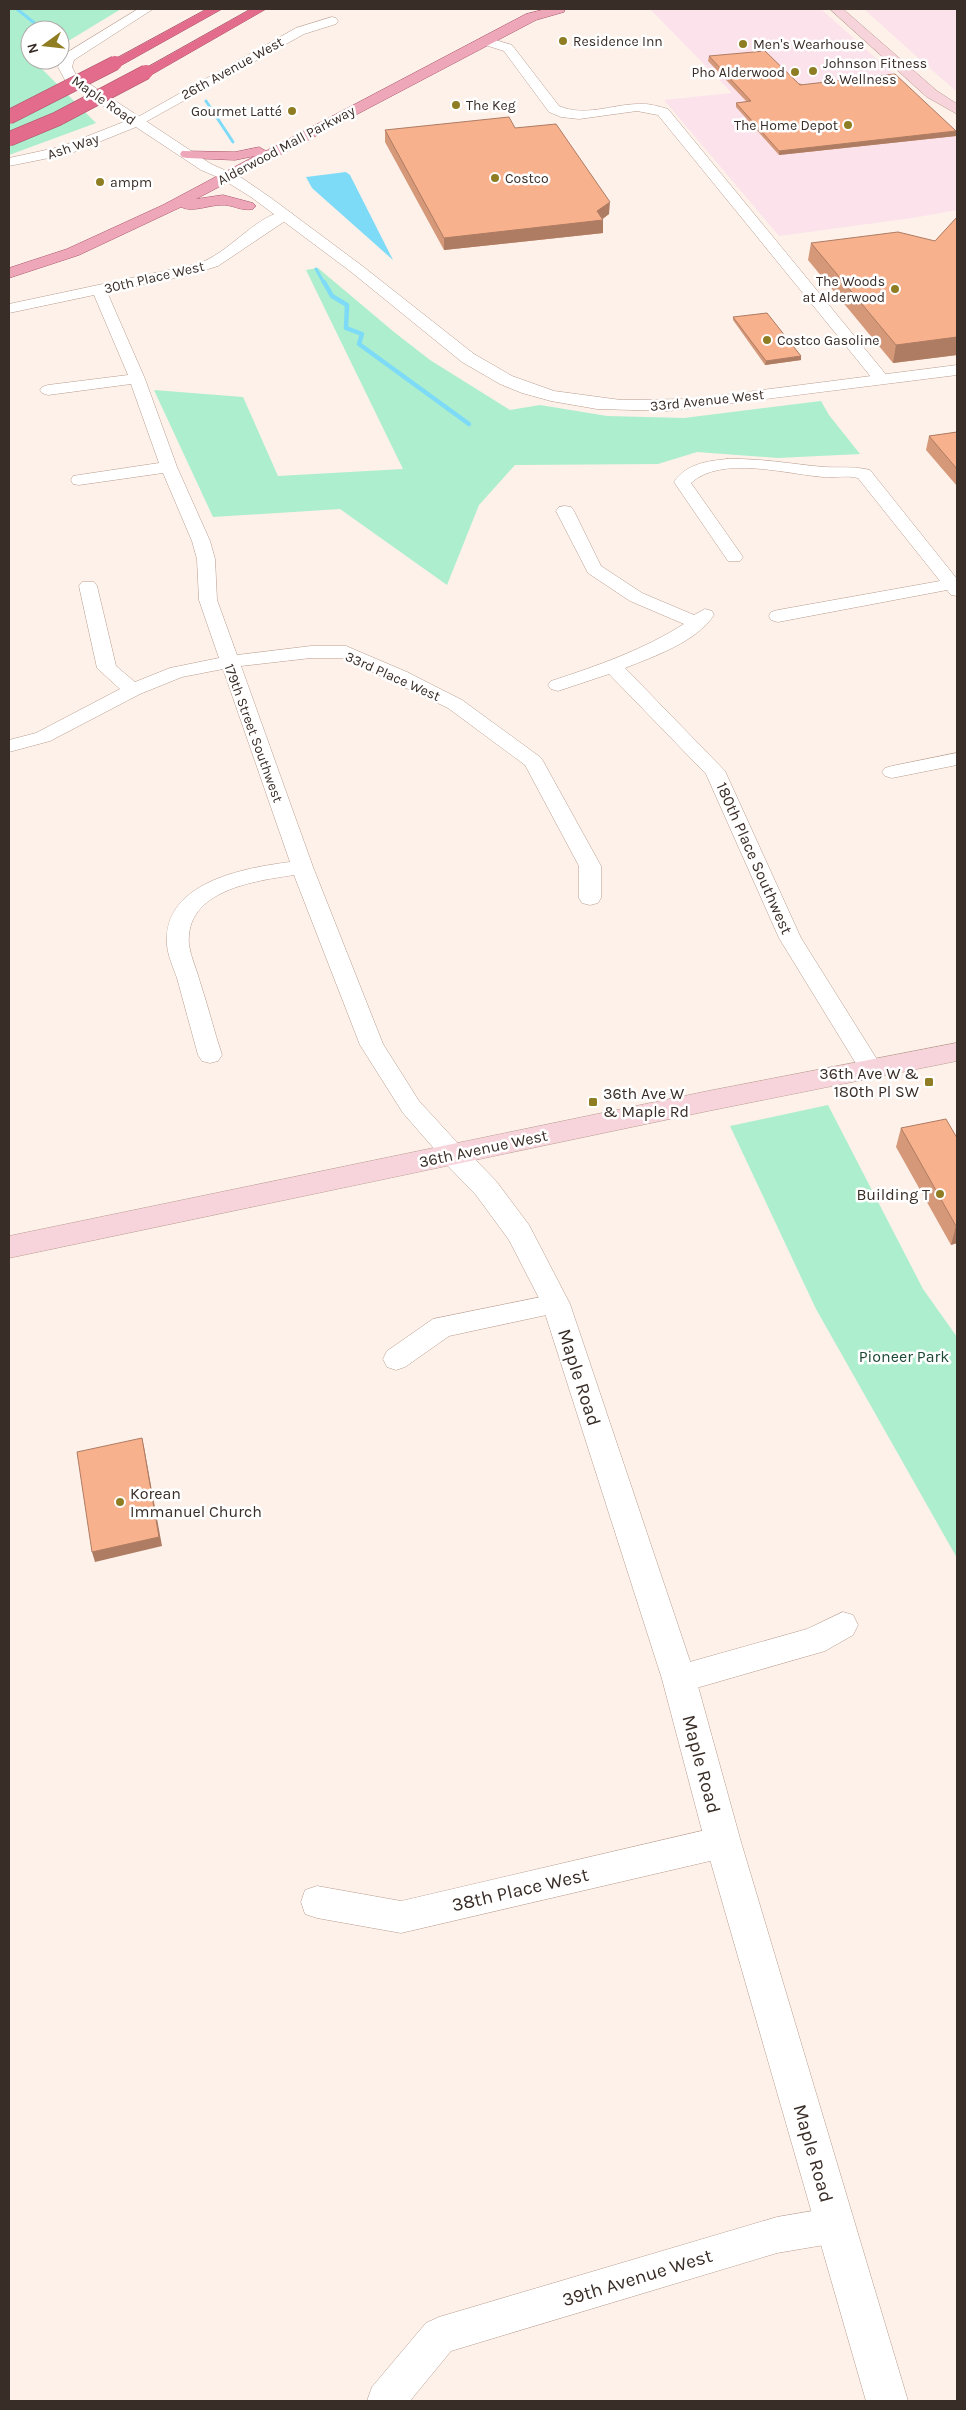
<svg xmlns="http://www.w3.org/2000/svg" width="966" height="2410" font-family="Karla,sans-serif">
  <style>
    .commercial { fill: #fbe2eb }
    .green { fill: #aceecd }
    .water { fill: #7edbf7 }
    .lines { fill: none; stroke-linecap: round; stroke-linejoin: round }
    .stream-far1 { stroke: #7edbf7; stroke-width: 3 }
    .stream { stroke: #7edbf7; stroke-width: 4.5 }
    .minor-casing { stroke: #b99d8e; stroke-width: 1 }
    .tertiary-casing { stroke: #b99d8e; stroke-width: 1 }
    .secondary-casing { stroke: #b99d8e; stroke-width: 1 }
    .primary-casing { stroke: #a85568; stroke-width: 1 }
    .motorway-casing { stroke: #a85568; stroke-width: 1 }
    .minor { fill: #fff; fill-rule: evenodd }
    .tertiary { fill: #fff; fill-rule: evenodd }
    .secondary { fill: #f7d3dc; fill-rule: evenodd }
    .primary { fill: #eea6b9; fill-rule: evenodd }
    .motorway { fill: #e36b8b; fill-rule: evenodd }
    .motorway-bridge-casing { stroke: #a85568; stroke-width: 15; stroke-linecap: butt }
    .motorway-bridge { stroke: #e36b8b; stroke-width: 14 }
    .wall { fill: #d59879 }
    .shaded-wall { fill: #ae7c63 }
    .building { fill: #f8b18d; stroke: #ae7c63 }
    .poi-dot { fill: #8e7d23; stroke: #fff; stroke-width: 2 }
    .labels { text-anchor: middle; stroke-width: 5; stroke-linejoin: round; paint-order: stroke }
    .far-poi-label { font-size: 14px; fill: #392d27; stroke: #fff; text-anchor: start }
    .far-street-label { font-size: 14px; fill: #392d27; stroke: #fff }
    .street-label { font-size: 16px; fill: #392d27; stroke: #fff }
    .poi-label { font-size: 16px; fill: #392d27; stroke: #fff; text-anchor: end }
    .park-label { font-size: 16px; fill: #1c4936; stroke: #fff }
    .near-street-label { font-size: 19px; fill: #392d27; stroke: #fff }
  </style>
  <rect width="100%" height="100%" fill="#fdf1ea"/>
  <path class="commercial" d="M 650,9 L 821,9 L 957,131 L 957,210 L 912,218 L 779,236 L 664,100 L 732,93 Z
    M 864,9 L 957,9 L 957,92 L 917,57 Z"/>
  <path class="green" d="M 9,9 L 121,9 L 60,46 L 60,30 L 30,30 L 30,60 L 37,60 L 35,62 L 96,123 L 9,155 Z
    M 318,268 L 394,332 L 430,360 L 510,410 L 540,405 L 607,416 L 684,418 L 821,401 L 829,415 L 860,454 L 778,458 L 697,452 L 658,464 L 515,465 L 479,505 L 447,585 L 340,509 L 213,517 L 154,390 L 243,397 L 278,476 L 403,469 L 306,270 Z
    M 828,1105 L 923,1289 L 957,1337 L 957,1558 L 816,1309 L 730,1126 Z"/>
  <path class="water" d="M 346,172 L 350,175 L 393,260 L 312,188 L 306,177 Z"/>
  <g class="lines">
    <path class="stream-far1" d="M 17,9 L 43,30
      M 206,101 L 233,142
      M 316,269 L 324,283"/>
    <path class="stream" d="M 324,282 L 332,296 L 347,305 L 346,328 L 362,334 L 359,344 L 469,424"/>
    <g class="minor-casing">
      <path id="minor" d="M 332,17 L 336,18 L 338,21 L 336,24 L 304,34 L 140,125 L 135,126 L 129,122 L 296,28 Z
        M 486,37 L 512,45 L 559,106 C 585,117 610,105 637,104 C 648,103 657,106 668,109 L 888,377 L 890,380 L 888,383 L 876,383 L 658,115 L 637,111 L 579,119 L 561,117 L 549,112 L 504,51 L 482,44 L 480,41 Z
        M 286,210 L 293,214 L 291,217 L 218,266 L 185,276 L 107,292 L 145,379 L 177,467 L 210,541 L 215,559 L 217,600 L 237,655 L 311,646 L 346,646 L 407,672 L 462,700 L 540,757 L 543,761 L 601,866 L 601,898 L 598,903 L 590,905 L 582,903 L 579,898 L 579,866 L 525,765 L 448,708 L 343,658 L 311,658 L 241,666 L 313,867 L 383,1044 L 419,1101 L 463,1149 L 466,1155 L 463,1161 L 454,1164 L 445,1161 L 403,1113 L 360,1045 L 294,875 C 255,881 184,890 189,945 C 191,958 197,970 200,982 C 208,1006 214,1031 222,1055 L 218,1061 L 210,1063 L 202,1061 L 198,1055 C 191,1029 184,1004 177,978 C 173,967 168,956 167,945 C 162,882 244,868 290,862 L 223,669 L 182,677 L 140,694 L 50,741 L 9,752 L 9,740 L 36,733 L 120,689 L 97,668 L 79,586 L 82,582 L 94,582 L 97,586 L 116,666 L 135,682 L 170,668 L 219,658 L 199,600 L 197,559 L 192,541 L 163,473 L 79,485 L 73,484 L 71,480 L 73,476 L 79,475 L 159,463 L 131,384 L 48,395 L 42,393 L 40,390 L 42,387 L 48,385 L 128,375 L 94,295 L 9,313 L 9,304 L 197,264 C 230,253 252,218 286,210 Z
        M 727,459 C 760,458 791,464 824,467 C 840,468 854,466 870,470 L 957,579 L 957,596 L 951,595 L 947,590 L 778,622 L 771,620 L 769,616 L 771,612 L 778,610 L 940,581 L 858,478 C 847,475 835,478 823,477 C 786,474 721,455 691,483 L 743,557 L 740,561 L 728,561 L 674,482 C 686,464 707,461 727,459 Z
        M 565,506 L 571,507 L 574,511 L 601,566 L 642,593 L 694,615 L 705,609 L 712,611 L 714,615 C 696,642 655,656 625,668 L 725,771 L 801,938 L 883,1069 L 879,1075 L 871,1077 L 863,1075 L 779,938 L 706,774 L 609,674 L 558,691 L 551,689 L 548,685 L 551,681 C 597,666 643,650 684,624 L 630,601 L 588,573 L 556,511 L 559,507 Z
        M 957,753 L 957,765 L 892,778 L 885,776 L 882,772 L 885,768 L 892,766 Z
        M 556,1294 L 565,1297 L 569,1304 L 565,1311 L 449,1336 L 405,1367 L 396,1370 L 387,1367 L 383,1359 L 387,1351 L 433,1319 Z
        M 843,1612 L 853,1615 L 858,1625 L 853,1635 L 825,1651 L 679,1693 L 668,1689 L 664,1679 L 668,1669 L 679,1665 L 807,1629 Z
        M 723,1826 L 734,1831 L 739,1842 L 734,1853 L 723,1858 L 401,1933 L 317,1918 L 305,1914 L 301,1902 L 305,1890 L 317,1886 L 401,1901 Z
        M 836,2207 L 849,2212 L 854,2225 L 849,2238 L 836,2243 L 777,2253 L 451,2351 L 410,2401 L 367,2401 L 372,2387 L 426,2323 L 439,2317 L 777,2217 Z"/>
    </g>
    <g class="tertiary-casing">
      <path id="tertiary" d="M 138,9 L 153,9 L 74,60 L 72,67 L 76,75 L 211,164 L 242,178 L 271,198 L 361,265 L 474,354 L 512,376 L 554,391 L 621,400 L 692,399 L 957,365 L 957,375 L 669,411 L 597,409 L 551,401 L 522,393 L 500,384 L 462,362 L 350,271 L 251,197 L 222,179 L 201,170 L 136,127 L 69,154 L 9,166 L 9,158 L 60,147 L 126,121 L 65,80 L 58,67 L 63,55 Z
        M 454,1145 L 464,1148 L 496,1181 L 529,1225 L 570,1304 L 696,1679 L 741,1842 L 908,2401 L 866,2401 L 705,1842 L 662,1679 L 542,1304 L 509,1240 L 476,1195 L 444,1162 L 441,1155 L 444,1148 Z"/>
    </g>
    <g class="secondary-casing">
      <path id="secondary" d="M 830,9 L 843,9 L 937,91 L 957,104 L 957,114 L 927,97 Z
        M 957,1043 L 957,1061 L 708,1111 L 9,1258 L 9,1236 L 708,1091 Z"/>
    </g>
    <g class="primary-casing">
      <path id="primary" d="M 546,9 L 565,9 L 564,12 L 536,20 L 196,199 L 223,195 L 253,203 L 256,206 L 253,209 C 242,212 232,204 221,205 C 209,205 192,213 181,207 L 79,255 L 9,278 L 9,268 L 67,249 L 163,205 L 255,156 L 235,160 L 187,158 L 182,157 L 180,154 L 182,151 L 235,152 L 259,147 L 266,151 L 526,14 Z"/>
    </g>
    <g class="motorway-casing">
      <path id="motorway" d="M 207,9 L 222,9 L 120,66 L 115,67 L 108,63 Z
        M 251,9 L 266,9 L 151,75 L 146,76 L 139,72 Z"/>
    </g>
    <use href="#minor" class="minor"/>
    <use href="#tertiary" class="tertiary"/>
    <use href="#secondary" class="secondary"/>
    <use href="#primary" class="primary"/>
    <use href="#motorway" class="motorway"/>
    <g class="motorway-bridge-casing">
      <path id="motorway-bridge" d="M 9,117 L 115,63
        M 9,139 L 57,119 L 146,72"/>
    </g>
    <use href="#motorway-bridge" class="motorway-bridge"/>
  </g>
  <path class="wall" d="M 709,56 L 956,131 L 956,136 L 779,155 L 736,107 L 736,103 L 747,102 L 708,61 Z
    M 515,128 L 609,214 L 602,219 L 603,220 L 603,233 L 444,250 L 385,142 L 385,130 Z
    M 957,217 L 957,355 L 893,363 L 808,260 L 811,243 L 935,241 Z
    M 733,317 L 801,356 L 801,360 L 765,365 L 733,320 Z
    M 957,432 L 957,486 L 926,450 L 929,436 Z
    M 901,1128 L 957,1138 L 957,1243 L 951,1245 L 896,1147 Z"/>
  <path class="shaded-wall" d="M 956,131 L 956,136 L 779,155 L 779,151 Z
    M 610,202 L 609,214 L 600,221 L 603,220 L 603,233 L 444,250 L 444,238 L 597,211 Z
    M 957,337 L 957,355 L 893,363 L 896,345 Z
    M 801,356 L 801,360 L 765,365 L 766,361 Z
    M 956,1226 L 957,1226 L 957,1243 L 951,1245 Z
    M 142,1438 L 144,1447 L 162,1546 L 95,1562 L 92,1552 Z"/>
  <path class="building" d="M 765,51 L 800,85 L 895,74 L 956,131 L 779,151 L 736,103 L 751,101 L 709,56 Z
    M 509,117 L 515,128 L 556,124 L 610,202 L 597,211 L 603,220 L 444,238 L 385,130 Z
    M 957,217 L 957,337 L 896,345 L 811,243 L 898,232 L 935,241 Z
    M 767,313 L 801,356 L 766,361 L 733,317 Z
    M 957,432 L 957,469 L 929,436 Z
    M 946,1119 L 957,1138 L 957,1226 L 956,1226 L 901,1128 Z
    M 142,1438 L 159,1537 L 92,1552 L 77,1452 Z"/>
  <g class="poi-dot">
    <circle cx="563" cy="41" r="5"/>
    <circle cx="743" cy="44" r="5"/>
    <circle cx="813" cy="71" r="5"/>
    <circle cx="795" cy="72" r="5"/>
    <circle cx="456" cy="105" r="5"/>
    <circle cx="292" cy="111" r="5"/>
    <circle cx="848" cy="125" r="5"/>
    <circle cx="495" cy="178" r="5"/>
    <circle cx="100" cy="182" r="5"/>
    <circle cx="895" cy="289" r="5"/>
    <circle cx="767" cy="340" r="5"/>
    <rect x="924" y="1077" width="10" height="10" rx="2.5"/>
    <rect x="588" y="1097" width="10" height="10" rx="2.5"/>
    <circle cx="940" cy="1194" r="5"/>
    <circle cx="120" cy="1502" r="5"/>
  </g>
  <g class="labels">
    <g class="far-poi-label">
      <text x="573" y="46">Residence Inn</text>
      <text x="753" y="49">Men's Wearhouse</text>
      <text x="823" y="68">Johnson Fitness<tspan x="823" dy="16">&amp; Wellness</tspan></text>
      <text x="785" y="77" text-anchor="end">Pho Alderwood</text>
      <text x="466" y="110">The Keg</text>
      <text x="282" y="116" text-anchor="end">Gourmet Latté</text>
      <text x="838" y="130" text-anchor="end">The Home Depot</text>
      <text x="505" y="183">Costco</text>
      <text x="110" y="187">ampm</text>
      <text x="885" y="286" text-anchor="end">The Woods<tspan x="885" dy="16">at Alderwood</tspan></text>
      <text x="777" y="345">Costco Gasoline</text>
    </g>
    <g class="far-street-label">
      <text transform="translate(232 68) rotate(-29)" y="5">26th Avenue West</text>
      <text transform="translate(104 100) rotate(35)" y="5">Maple Road</text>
      <text transform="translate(286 145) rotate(-28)" y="5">Alderwood Mall Parkway</text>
      <text transform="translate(73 146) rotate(-19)" y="5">Ash Way</text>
      <text transform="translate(154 277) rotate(-13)" y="5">30th Place West</text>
      <text transform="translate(707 400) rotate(-6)" y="5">33rd Avenue West</text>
      <text transform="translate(393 676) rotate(24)" y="5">33rd Place West</text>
      <text transform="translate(254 733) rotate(70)" y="5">179th Street Southwest</text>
    </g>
    <g class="street-label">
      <text transform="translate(755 858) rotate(66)" y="6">180th Place Southwest</text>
      <text transform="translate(483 1148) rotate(-12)" y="6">36th Avenue West</text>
    </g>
    <g class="poi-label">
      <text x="919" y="1079">36th Ave W &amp;<tspan x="919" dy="18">180th Pl SW</tspan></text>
      <text x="603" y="1099" text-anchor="start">36th Ave W<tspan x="603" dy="18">&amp; Maple Rd</tspan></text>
      <text x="930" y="1200">Building T</text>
      <text x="130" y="1499" text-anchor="start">Korean<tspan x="130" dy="18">Immanuel Church</tspan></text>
    </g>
    <g class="park-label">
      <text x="904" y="1362">Pioneer Park</text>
    </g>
    <g class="near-street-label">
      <text transform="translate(580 1377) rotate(72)" y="7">Maple Road</text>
      <text transform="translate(702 1764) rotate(75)" y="7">Maple Road</text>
      <text transform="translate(520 1889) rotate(-13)" y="7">38th Place West</text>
      <text transform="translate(814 2153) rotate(74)" y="7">Maple Road</text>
      <text transform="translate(637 2277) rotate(-17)" y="7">39th Avenue West</text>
    </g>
  </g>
  <rect width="966" height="2410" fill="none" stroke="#392d27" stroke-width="20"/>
  <g transform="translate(45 45) rotate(255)"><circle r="24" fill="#ffffff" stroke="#b0aba9"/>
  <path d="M0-4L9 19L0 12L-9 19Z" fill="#8e7d23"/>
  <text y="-8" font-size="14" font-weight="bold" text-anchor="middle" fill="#392d27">N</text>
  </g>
</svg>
